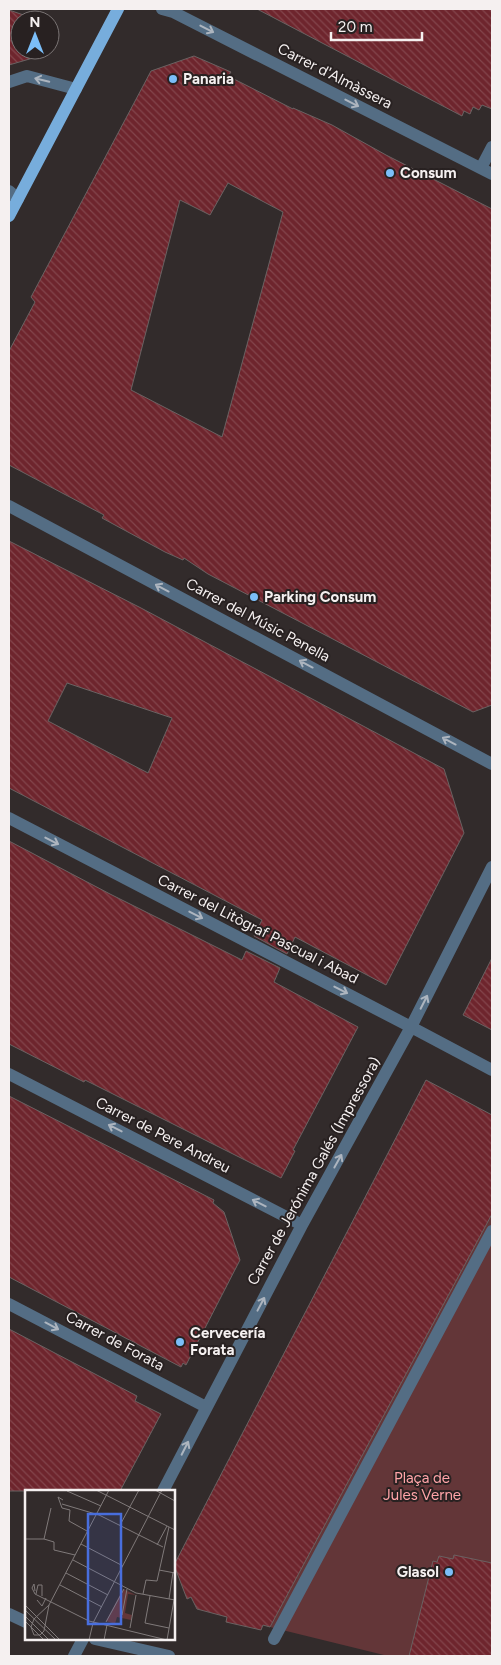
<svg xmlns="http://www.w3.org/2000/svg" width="501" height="1665" font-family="Figtree,sans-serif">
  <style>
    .park { fill: #633638 }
    .building { fill: url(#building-back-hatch); stroke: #6a6262; fill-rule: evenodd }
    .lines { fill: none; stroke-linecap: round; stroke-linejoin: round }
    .minor { stroke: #546d84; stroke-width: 12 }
    .major { stroke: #77addc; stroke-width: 12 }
    .oneway { stroke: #adb5bf }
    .poi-dot { fill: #7bbef8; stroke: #282121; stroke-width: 2 }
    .labels { text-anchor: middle; stroke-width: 4; stroke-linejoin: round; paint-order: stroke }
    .street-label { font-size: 15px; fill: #f5f0f0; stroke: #282121 }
    .poi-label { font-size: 15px; font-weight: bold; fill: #f5f0f0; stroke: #282121; text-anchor: start }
    .park-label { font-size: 15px; fill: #ffa4a8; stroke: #282121 }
    .inset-road { fill: none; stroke: #807a7a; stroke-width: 1 }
    .view { fill: #486edd; fill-opacity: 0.15; stroke: #486edd; stroke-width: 2.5 }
    .inset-edge { fill: none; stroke: #f5f0f0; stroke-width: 2.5 }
  </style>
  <defs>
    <pattern id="building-back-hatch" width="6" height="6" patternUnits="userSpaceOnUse" patternTransform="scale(1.25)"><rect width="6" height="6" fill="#6e252d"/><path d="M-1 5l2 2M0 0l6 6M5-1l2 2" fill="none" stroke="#83454c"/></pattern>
  </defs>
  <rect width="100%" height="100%" fill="#322b2b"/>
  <path class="park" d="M 492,1200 L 492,1569 L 439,1556 L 414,1656 L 388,1656 L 270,1627 Z"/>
  <path class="building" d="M 257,9 L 492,9 L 492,109 L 482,105 L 479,110 L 473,107 L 470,114 L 464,111 L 462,116 Z
    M 9,10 L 38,20 L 20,20 L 20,50 L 37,50 L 33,58 L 9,65 Z
    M 194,56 L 231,72 L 228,76 L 293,109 L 293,108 L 332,125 L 386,155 L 492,209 L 492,705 L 473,712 L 208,574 L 184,558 L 183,560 L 165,552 L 102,518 L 104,515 L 9,465 L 9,351 L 35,302 L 31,297 L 151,71 ZM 228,183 L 283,212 L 222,437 L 131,390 L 180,200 L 210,215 Z
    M 9,541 L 141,608 L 444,769 L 464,833 L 386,985 L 295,937 L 287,954 L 254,936 L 262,920 L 9,788 ZM 67,683 L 172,718 L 148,773 L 48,721 Z
    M 9,841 L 110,894 L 242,960 L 246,951 L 280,968 L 274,982 L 358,1027 L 293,1150 L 295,1151 L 281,1178 L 85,1080 L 84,1082 L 9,1044 Z
    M 492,958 L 492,1030 L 463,1015 Z
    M 426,1080 L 492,1115 L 492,1214 L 270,1627 L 263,1625 L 261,1630 L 226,1622 L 227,1617 L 197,1609 L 191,1597 L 187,1599 L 174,1565 Z
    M 9,1096 L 214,1200 L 213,1203 L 224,1212 L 240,1260 L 186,1365 L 183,1363 L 181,1367 L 9,1277 Z
    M 9,1329 L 137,1396 L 135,1401 L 161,1414 L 120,1491 L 9,1491 Z
    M 454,1555 L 492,1563 L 492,1656 L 409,1656 L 433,1561 L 437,1562 L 439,1556 L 453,1559 Z"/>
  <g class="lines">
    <path class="minor" d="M 162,9 L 173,12 L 492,174
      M 9,82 L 27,76 L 76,89
      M 481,168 L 492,147
      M 9,191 L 18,199
      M 9,506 L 492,764
      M 9,818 L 411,1027 L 492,1070
      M 9,1074 L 302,1225
      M 9,1304 L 206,1407
      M 163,1491 L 302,1225 L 411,1027 L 492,867
      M 9,1614 L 26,1622
      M 95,1639 L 169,1656
      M 274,1639 L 492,1231
      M 74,1656 L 83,1639"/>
    <path class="major" d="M 9,216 L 118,9"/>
  </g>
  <defs><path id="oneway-shaft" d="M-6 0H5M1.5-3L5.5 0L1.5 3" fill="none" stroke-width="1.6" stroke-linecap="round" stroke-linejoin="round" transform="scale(1.25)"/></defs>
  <g class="oneway">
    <use href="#oneway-shaft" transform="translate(207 29) rotate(27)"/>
    <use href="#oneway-shaft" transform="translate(42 80) rotate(-166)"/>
    <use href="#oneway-shaft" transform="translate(352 103) rotate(27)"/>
    <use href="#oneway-shaft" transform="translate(162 588) rotate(-152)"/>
    <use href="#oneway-shaft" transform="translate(306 664) rotate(-152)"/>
    <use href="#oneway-shaft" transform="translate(449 741) rotate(-152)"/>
    <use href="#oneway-shaft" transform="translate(52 841) rotate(27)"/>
    <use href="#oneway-shaft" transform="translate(196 915) rotate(27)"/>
    <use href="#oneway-shaft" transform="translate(341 990) rotate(27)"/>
    <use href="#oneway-shaft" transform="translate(424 1002) rotate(-63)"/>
    <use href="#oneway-shaft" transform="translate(115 1128) rotate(-153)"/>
    <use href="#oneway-shaft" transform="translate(338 1161) rotate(-61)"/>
    <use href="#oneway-shaft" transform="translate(259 1203) rotate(-153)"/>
    <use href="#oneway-shaft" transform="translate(261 1304) rotate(-62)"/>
    <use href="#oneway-shaft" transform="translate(52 1326) rotate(28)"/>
    <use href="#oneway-shaft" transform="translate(185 1448) rotate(-63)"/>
  </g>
  <g class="poi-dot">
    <circle cx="173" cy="79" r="5"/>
    <circle cx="390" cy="173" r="5"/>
    <circle cx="254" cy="597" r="5"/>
    <circle cx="180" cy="1342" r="5"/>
    <circle cx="449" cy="1572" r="5"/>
  </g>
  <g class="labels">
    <g class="street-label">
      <text transform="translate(335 76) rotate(27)" y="5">Carrer d'Almàssera</text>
      <text transform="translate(258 620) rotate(28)" y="5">Carrer del Músic Penella</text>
      <text transform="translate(258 929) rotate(27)" y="5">Carrer del Litògraf Pascual i Abad</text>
      <text transform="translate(163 1135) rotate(27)" y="5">Carrer de Pere Andreu</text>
      <text transform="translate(314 1171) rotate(-61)" y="5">Carrer de Jerónima Galés (Impressora)</text>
      <text transform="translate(115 1341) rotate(28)" y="5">Carrer de Forata</text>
    </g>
    <g class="poi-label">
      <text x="183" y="84">Panaria</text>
      <text x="400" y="178">Consum</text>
      <text x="264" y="602">Parking Consum</text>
      <text x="190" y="1338">Cervecería<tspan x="190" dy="17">Forata</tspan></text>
      <text x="439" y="1577" text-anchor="end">Glasol</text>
    </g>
    <g class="park-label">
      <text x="422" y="1483">Plaça de<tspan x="422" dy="17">Jules Verne</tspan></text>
    </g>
  </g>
  <g transform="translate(25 1490)">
    <rect width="150" height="150" fill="#322b2b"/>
    <path d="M 98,99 L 111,105 L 103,104 L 100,123 L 107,125 L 106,130 L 92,127 L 90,134 L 81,131 Z" fill="#633638"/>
    <path class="inset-road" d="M 71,0 L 150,40M 130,0 L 150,11M 42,1 L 76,16M 38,10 L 33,7 L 37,18 L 45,20 L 44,31 L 62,41M 37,14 L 74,25 L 138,57M 26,18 L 19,49 L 29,52 L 29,60 L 50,65M 95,35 L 114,0M 0,49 L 19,49M 56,54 L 98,76M 132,55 L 142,36M 48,70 L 111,103 L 150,110M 134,80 L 150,83M 41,83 L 83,105M 35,95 L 77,117M 10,101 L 9,94 L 7,98 L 10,104 L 64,131 L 142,150M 11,104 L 13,95 L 17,95 L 17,106M 118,104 L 121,90 L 132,91 L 144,37M 125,106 L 120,133 L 144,138M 144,109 L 148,82M 12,110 L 17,116 L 21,108M 0,115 L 35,150M 24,115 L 9,129 L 6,137 L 9,145 L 15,145 L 19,141 L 24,115 L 84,0M 0,120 L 31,150M 97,125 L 102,99M 0,126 L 24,150M 0,131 L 19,150M 81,132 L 99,99M 105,138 L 111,105M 64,150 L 68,133 L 137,0M 79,150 L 82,135M 142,150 L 149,110"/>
    <path class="view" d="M 63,24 L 96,24 L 96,134 L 63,134 Z"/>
    <rect width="150" height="150" class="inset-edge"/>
  </g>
  <rect width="501" height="1665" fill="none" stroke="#f5f0f0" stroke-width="20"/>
  <g transform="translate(35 35)"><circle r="24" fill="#282121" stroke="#7a7474"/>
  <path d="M0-4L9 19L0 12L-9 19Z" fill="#7bbef8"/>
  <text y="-8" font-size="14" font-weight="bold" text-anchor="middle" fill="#f5f0f0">N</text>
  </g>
  <path d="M331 32v8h91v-8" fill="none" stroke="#f5f0f0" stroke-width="2.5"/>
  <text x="338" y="32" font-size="15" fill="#f5f0f0" stroke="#282121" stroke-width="4" paint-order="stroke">20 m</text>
</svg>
